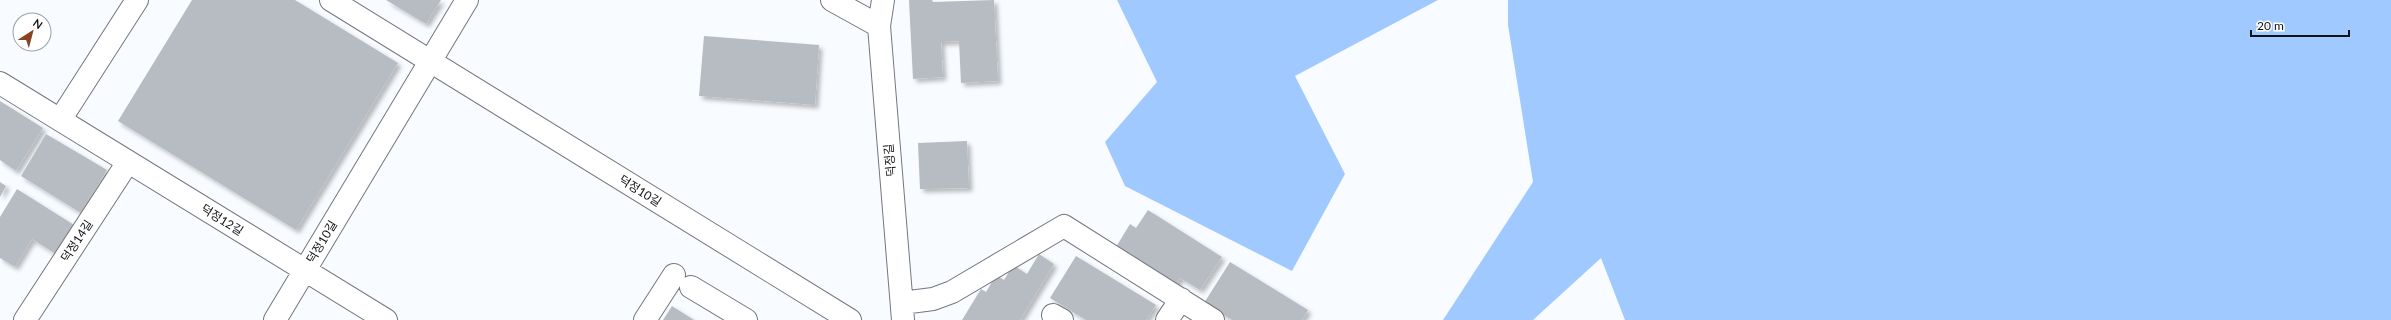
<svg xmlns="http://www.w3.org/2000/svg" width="2391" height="320" font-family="Lato,'Noto Sans KR',sans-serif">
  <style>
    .green { fill: #a0caff }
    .building { fill: #b7bcc2; filter: url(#shadow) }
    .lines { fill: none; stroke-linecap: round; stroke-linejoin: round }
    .minor-casing { stroke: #73777d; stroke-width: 24 }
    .minor { stroke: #fff; stroke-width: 22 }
    .labels { text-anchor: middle; stroke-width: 3; stroke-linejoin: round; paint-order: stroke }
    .street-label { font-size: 12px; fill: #101214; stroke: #fff }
  </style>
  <defs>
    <filter id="shadow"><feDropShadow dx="3.5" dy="3.5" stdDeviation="2" flood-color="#0004"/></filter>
  </defs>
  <rect width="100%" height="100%" fill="#f8fbff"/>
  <path class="green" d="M 1117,0 L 1438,0 L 1295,76 L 1345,174 L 1292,271 L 1125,186 L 1105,142 L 1157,82 Z
    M 1508,0 L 2391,0 L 2391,320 L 1625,320 L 1601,258 L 1533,320 L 1443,320 L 1533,182 L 1508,25 Z"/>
  <path class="building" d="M 192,0 L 295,0 L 398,63 L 296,230 L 118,121 Z
    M 386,0 L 441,0 L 426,24 Z
    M 909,0 L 932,0 L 933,2 L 994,0 L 998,81 L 961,83 L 959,41 L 941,42 L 943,77 L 913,79 Z
    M 704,36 L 819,45 L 815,105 L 699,96 Z
    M 0,101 L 43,128 L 16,171 L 0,160 Z
    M 46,134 L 107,170 L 81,213 L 21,176 Z
    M 967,141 L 969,188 L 920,189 L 918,143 Z
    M 0,182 L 6,186 L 0,197 Z
    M 17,189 L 74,225 L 56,254 L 32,239 L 15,267 L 0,258 L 0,217 Z
    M 1148,210 L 1222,257 L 1200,290 L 1180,278 L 1175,286 L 1116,247 L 1130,224 L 1136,228 Z
    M 1039,254 L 1054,264 L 1020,320 L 962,320 L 981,289 L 986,292 L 996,275 L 1004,280 L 1013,265 L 1027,274 Z
    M 1076,256 L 1156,305 L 1146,320 L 1086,320 L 1050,298 Z
    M 1230,262 L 1308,310 L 1302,320 L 1232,320 L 1204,303 Z
    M 672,306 L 694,320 L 663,320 Z"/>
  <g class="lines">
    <g class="minor-casing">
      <path id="minor" d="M 331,0 L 850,320
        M 832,0 L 879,26
        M 883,0 L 879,26 L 903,320
        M 0,83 L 386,320
        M 60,120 L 137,0
        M 691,287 L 746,320
        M 902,303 L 933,299 L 952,292 L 1064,226 L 1213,320
        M 1053,315 L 1062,320
        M 25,320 L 128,162
        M 275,320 L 467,0
        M 645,320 L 674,275
        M 1167,320 L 1181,299"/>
    </g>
    <use href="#minor" class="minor"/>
  </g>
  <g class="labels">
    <g class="street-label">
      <text transform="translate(890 160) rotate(-95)" y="4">덕정길</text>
      <text transform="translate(640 191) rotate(32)" y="4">덕정10길</text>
      <text transform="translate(222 220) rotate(32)" y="4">덕정12길</text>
      <text transform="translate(77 241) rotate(-57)" y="4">덕정14길</text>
      <text transform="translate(322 242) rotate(-59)" y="4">덕정10길</text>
    </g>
  </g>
  <g transform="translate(32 32) rotate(36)"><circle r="19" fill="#ffffff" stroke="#9fa0a1"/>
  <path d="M0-3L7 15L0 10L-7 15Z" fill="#8a4320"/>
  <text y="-6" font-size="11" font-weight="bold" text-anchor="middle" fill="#101214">N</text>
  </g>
  <path d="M2251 30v6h98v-6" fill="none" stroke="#101214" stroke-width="2"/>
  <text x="2257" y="30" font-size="12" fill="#101214" stroke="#ffffff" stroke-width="3" paint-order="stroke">20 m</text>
</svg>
